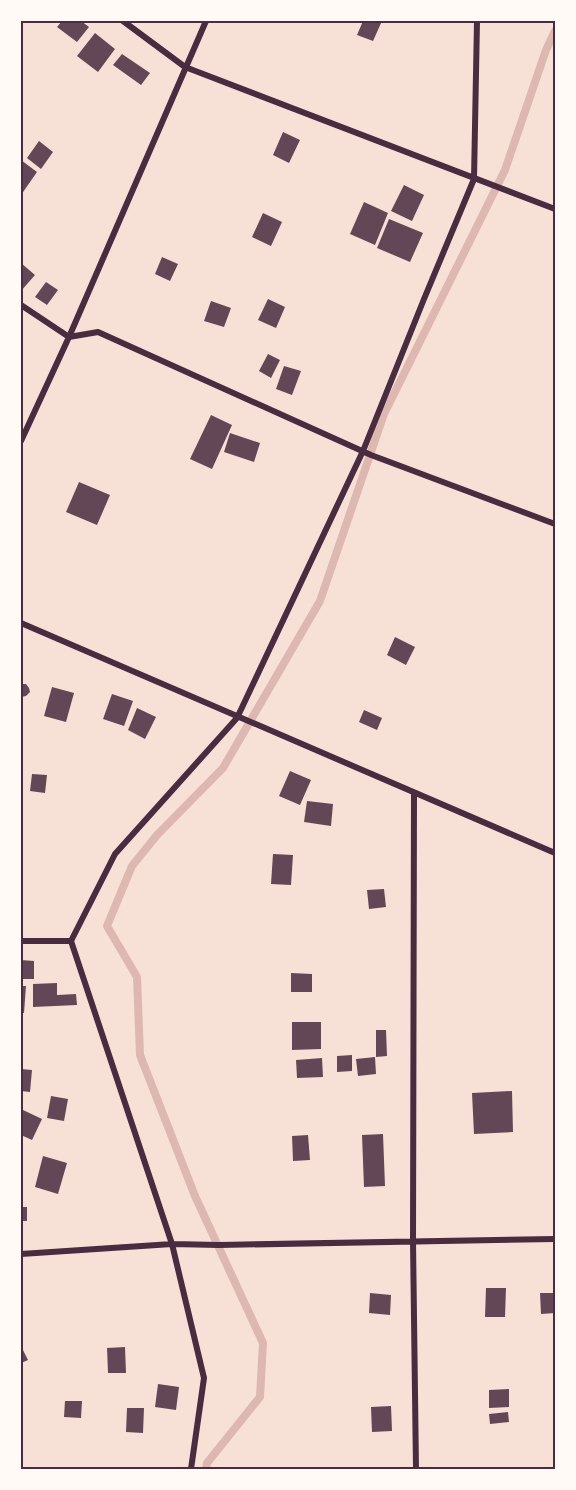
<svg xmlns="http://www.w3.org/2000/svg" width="576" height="1490" font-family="'Golos Text',sans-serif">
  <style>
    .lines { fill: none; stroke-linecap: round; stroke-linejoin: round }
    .stream { stroke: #dcb8b0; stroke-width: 8 }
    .building { fill: #644757 }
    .minor { stroke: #4a2c40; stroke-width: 6 }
    .neatline { fill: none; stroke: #4a2c40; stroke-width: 2 }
  </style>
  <rect width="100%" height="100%" fill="#f7e1d7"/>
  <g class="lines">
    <path class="stream" d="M 206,1469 L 207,1463 L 260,1397 L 263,1343 L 195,1196 L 140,1055 L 137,977 L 107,926 L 132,866 L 157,835 L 223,768 L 320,601 L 384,414 L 505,170 L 546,50 L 555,31"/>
  </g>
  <path class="building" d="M 62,21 L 81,21 L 89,27 L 77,42 L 57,27 Z
    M 363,21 L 382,21 L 373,41 L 357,35 Z
    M 95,33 L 115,49 L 98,72 L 77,56 Z
    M 122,54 L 150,73 L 141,85 L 113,65 Z
    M 283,132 L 300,140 L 289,163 L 273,155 Z
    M 39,141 L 53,152 L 41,169 L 27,158 Z
    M 21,160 L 37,172 L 21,195 Z
    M 404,185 L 424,195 L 412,221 L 391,211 Z
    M 364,202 L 388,213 L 375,245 L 350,234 Z
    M 263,213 L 282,222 L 271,246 L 252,237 Z
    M 389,219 L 423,233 L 410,262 L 377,248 Z
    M 162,257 L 178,264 L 170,281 L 155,274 Z
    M 21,263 L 35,275 L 21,291 Z
    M 46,282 L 58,290 L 47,305 L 35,297 Z
    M 268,299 L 285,307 L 276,328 L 258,320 Z
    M 211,301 L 231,308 L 224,327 L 204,321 Z
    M 268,354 L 280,360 L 271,378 L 259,371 Z
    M 284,366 L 301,371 L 292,395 L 276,389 Z
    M 211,415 L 232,425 L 212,469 L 190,459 Z
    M 230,433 L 260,443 L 254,462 L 224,452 Z
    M 79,482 L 110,495 L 97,525 L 66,512 Z
    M 395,637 L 415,647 L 406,665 L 387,655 Z
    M 21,684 L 26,684 L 29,688 L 30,692 L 26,696 L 21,697 Z
    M 52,687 L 74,693 L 66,722 L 44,716 Z
    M 112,694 L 133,701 L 124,726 L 103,719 Z
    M 137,708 L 156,717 L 145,739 L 128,730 Z
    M 364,710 L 382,718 L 377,730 L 359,722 Z
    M 290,771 L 311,780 L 300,805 L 279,796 Z
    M 32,774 L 47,775 L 45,793 L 30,791 Z
    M 307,801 L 333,804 L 331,826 L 304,822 Z
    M 273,854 L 293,855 L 291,885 L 271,884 Z
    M 384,889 L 386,907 L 369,909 L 367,890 Z
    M 21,960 L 34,961 L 34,979 L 21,979 Z
    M 291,973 L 312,974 L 312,992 L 291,992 Z
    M 57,983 L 57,995 L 76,994 L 77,1005 L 33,1007 L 33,984 Z
    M 21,986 L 26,986 L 24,1013 L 21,1013 Z
    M 292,1022 L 321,1022 L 321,1049 L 292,1050 Z
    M 376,1030 L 386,1030 L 387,1056 L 376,1057 Z
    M 352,1055 L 352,1071 L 337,1072 L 337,1056 Z
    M 375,1057 L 376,1074 L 358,1076 L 356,1059 Z
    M 322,1058 L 323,1077 L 297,1078 L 296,1060 Z
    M 21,1069 L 32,1070 L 30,1092 L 21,1091 Z
    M 512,1091 L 513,1132 L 474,1134 L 472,1093 Z
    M 51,1096 L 68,1099 L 64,1121 L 47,1118 Z
    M 23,1110 L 42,1119 L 32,1140 L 21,1135 L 21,1115 Z
    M 383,1134 L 385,1186 L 364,1187 L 362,1135 Z
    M 308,1135 L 310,1160 L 293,1161 L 292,1136 Z
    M 43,1156 L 67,1163 L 58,1194 L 35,1187 Z
    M 21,1207 L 27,1207 L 27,1221 L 21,1221 Z
    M 486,1288 L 506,1288 L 505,1317 L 485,1317 Z
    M 370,1293 L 391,1295 L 390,1315 L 369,1313 Z
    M 540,1293 L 555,1293 L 555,1313 L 541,1314 Z
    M 21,1346 L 28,1360 L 21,1363 Z
    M 125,1347 L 126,1373 L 108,1373 L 107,1348 Z
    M 158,1384 L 179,1387 L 176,1410 L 155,1407 Z
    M 509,1389 L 509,1407 L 489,1408 L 489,1390 Z
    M 65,1401 L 82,1401 L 81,1418 L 64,1417 Z
    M 391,1406 L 392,1431 L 372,1432 L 371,1407 Z
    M 127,1408 L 144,1408 L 143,1433 L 126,1432 Z
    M 508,1412 L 509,1422 L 490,1424 L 489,1414 Z"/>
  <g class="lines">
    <path class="minor" d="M 123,21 L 185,67 L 555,209
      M 21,305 L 69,337 L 98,332 L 371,455 L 555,524
      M 21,441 L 69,337 L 206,21
      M 21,623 L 555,853
      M 414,793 L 413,1241 L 416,1469
      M 21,941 L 71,941
      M 21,1254 L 172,1244 L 219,1245 L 555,1239
      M 191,1469 L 204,1378 L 172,1244 L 71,941 L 115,854 L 237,718 L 363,451 L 424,299 L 474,179 L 477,21"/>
  </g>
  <rect width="576" height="1490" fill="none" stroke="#fffaf5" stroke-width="45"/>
  <rect x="22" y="22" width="532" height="1446" class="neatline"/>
</svg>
